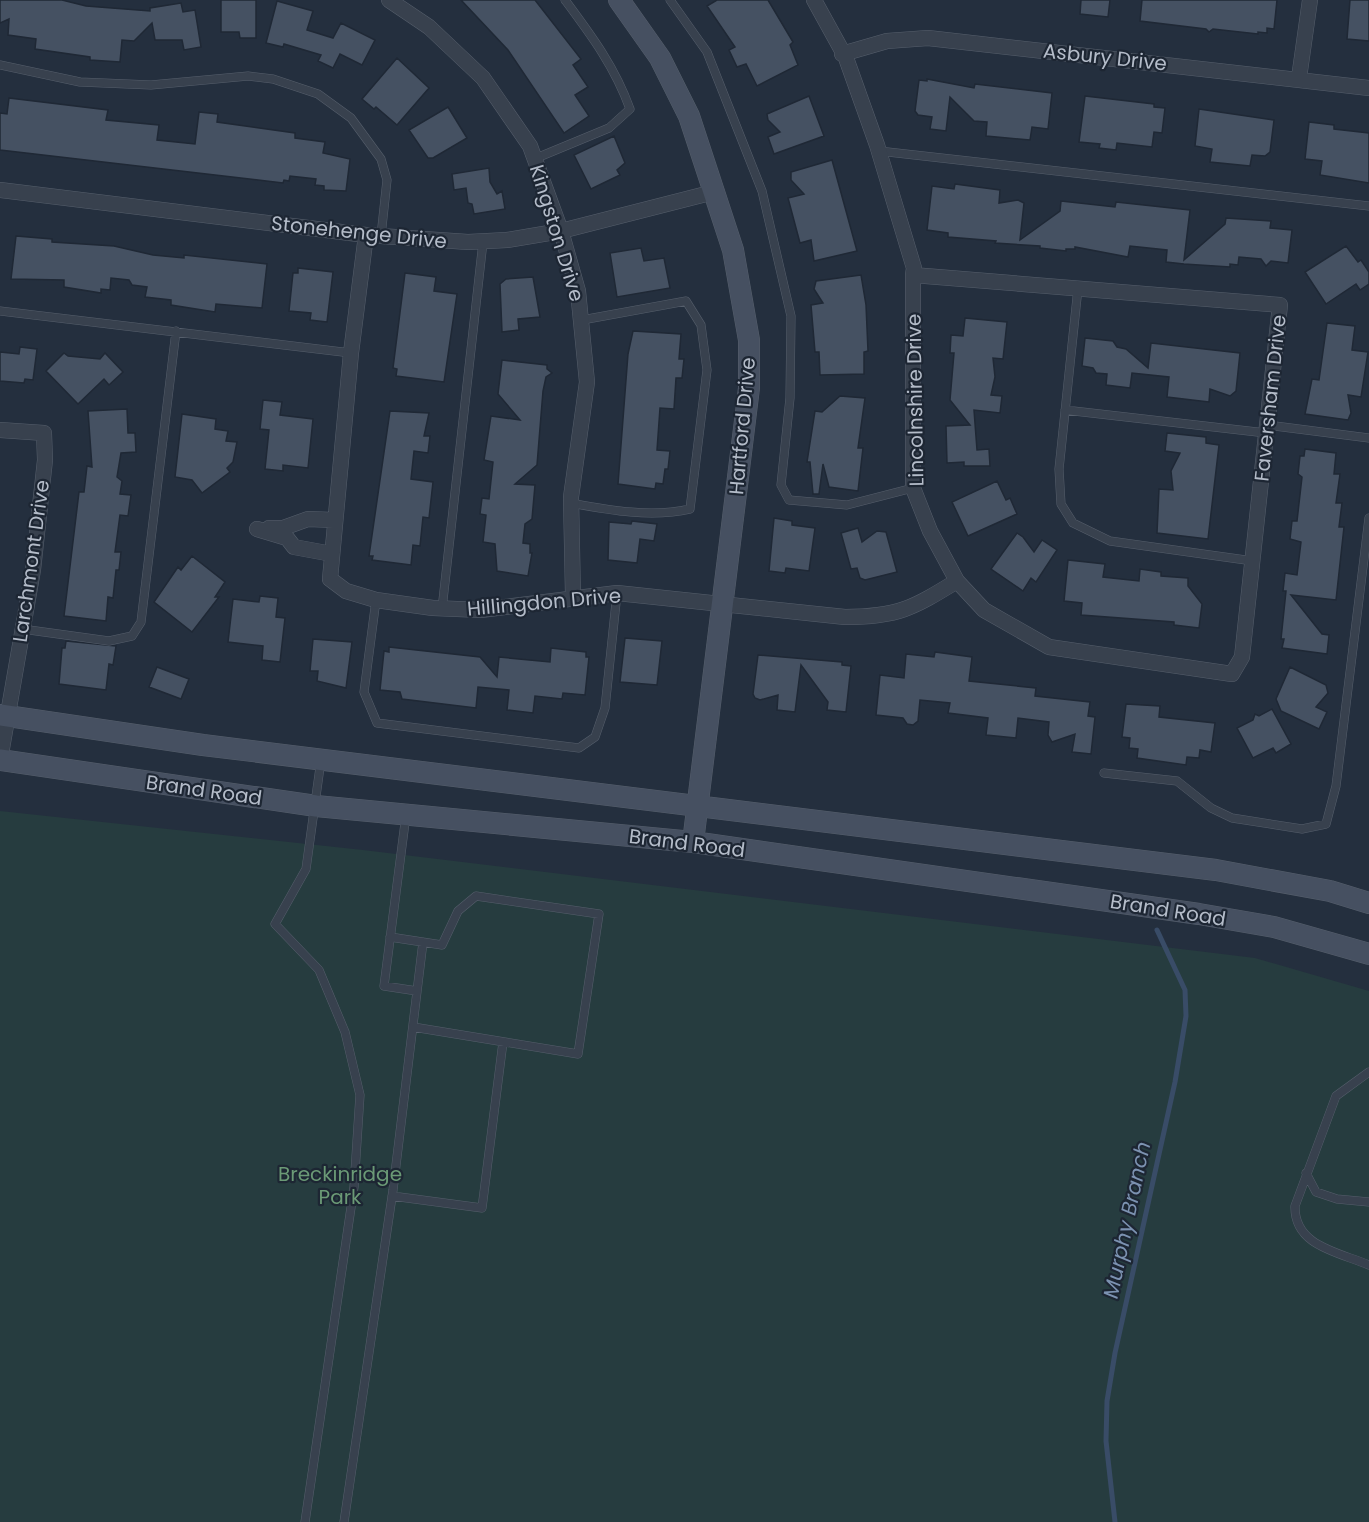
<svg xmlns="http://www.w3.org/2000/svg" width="1369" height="1522" font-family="Poppins,sans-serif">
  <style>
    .green { fill: #263c3f }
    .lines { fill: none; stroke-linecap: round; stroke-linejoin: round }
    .stream { stroke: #394c67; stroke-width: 5 }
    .building { fill: #455162; stroke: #1f2835; stroke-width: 1.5 }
    .lane-casing { stroke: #565f6c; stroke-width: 9 }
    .street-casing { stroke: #565f6c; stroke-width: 16 }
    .secondary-casing { stroke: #565f6c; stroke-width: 22 }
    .lane { stroke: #38414e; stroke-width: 8 }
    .street { stroke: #38414e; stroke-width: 15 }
    .secondary { stroke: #465061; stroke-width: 21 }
    .labels { text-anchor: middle; stroke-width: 4.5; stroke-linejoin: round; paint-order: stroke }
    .street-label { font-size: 20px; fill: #b4bcc9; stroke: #1d2633 }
    .park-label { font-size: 20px; fill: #6b9a76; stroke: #1d2633 }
    .water-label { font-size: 21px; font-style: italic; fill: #7c92b1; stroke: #1d2633 }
  </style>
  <rect width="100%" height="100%" fill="#242f3e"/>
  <path class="green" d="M 0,811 L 363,850 L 1255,958 L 1369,991 L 1369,1522 L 0,1522 Z"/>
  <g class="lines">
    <path class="stream" d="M 1115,1522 L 1106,1441 L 1107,1401 L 1115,1353 L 1175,1082 L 1186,1016 L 1185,990 L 1157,930"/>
  </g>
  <path class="building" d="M 0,0 L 62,0 L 86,6 L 150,11 L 150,8 L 181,3 L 183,12 L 195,10 L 201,47 L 184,50 L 182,40 L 155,40 L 152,23 L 134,41 L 122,40 L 120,62 L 90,60 L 90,57 L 35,49 L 36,39 L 8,35 L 9,19 L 0,23 Z
    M 221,0 L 256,0 L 256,38 L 240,38 L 239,32 L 221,32 Z
    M 461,0 L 535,0 L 581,59 L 573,65 L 588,87 L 575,95 L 589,116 L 564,133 L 508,50 Z
    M 717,0 L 768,0 L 793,42 L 790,45 L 798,65 L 757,86 L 746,64 L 737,67 L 729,50 L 735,47 L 707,6 Z
    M 1081,0 L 1110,0 L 1108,17 L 1080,14 Z
    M 1142,0 L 1277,0 L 1274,29 L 1267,28 L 1267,33 L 1258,32 L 1258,34 L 1213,29 L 1209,32 L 1206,29 L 1140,21 Z
    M 1350,0 L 1369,0 L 1369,41 L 1347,39 Z
    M 277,1 L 313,11 L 307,30 L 333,38 L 341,23 L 375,40 L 362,65 L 340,54 L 333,68 L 318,61 L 321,55 L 284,44 L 283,47 L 266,43 Z
    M 397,58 L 429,88 L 397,125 L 376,107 L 374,109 L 362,99 Z
    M 927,79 L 974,88 L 975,84 L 1052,93 L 1048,129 L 1032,127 L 1030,140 L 986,136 L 987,122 L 974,121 L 950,97 L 946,131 L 930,129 L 932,117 L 918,115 L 915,111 L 919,80 L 927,81 Z
    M 809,96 L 824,136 L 774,154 L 768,137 L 780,132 L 768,120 L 767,114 Z
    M 1085,96 L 1154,104 L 1154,107 L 1165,108 L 1162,133 L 1154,132 L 1152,147 L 1117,143 L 1116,150 L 1099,148 L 1100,144 L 1079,142 Z
    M 9,98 L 108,110 L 106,120 L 159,125 L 157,140 L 195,144 L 199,112 L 218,114 L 217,122 L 295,133 L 295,138 L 325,142 L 323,153 L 350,159 L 346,191 L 324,190 L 324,186 L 315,185 L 316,179 L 290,176 L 289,181 L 284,180 L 283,183 L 0,150 L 0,113 L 7,114 Z
    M 448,107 L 467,138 L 433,158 L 428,158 L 409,130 Z
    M 1199,109 L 1274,120 L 1270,152 L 1265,156 L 1252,155 L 1250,166 L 1210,162 L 1212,149 L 1195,146 Z
    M 1309,122 L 1334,125 L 1334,129 L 1369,133 L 1369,183 L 1320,175 L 1322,161 L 1305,159 Z
    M 614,136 L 625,163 L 617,170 L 620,175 L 591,189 L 574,155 Z
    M 832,160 L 857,251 L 814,261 L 811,240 L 800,243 L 788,198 L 804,194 L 791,180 L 791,172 Z
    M 489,168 L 490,182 L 497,194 L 502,191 L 505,209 L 474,214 L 472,204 L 468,203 L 466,188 L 454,190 L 452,174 Z
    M 955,184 L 1000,190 L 999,203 L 1018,200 L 1024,203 L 1020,240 L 1060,211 L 1061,201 L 1115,207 L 1116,202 L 1190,210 L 1184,260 L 1225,224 L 1226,218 L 1271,221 L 1270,228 L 1292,230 L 1288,263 L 1271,261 L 1266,266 L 1261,259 L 1239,257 L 1238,265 L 1230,264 L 1230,267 L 1184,264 L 1166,262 L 1167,250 L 1130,246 L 1128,257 L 1075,247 L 1075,249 L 1066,249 L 1066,251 L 1040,248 L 1040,246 L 995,243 L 996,241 L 948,237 L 948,233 L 927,230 L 932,186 L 954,189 Z
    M 16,236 L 52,239 L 52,242 L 114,246 L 153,255 L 184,258 L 184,255 L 267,264 L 262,308 L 216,304 L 215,312 L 171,305 L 171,300 L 145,297 L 147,287 L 132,285 L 129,280 L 111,278 L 110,290 L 101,289 L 101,293 L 64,287 L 64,280 L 11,279 Z
    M 1346,246 L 1358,262 L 1361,260 L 1369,272 L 1369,284 L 1360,290 L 1356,284 L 1326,304 L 1305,272 Z
    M 641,248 L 644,261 L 664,258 L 670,288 L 617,297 L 610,253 Z
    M 298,268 L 333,272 L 327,322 L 310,320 L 311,313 L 289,311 L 293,273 L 298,273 Z
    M 405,273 L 436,277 L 434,291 L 457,294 L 444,382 L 396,376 L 397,369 L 393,368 Z
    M 861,275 L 866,305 L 868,351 L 864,352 L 864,374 L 820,375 L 819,352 L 815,352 L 811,305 L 823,303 L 814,289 L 816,281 Z
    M 533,277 L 540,317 L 518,319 L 519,330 L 502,332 L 500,284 L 506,279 Z
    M 965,318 L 1007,322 L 1003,359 L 993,358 L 995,377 L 991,395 L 1002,396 L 1000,413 L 974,410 L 977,450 L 989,449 L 990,466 L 964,466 L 964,462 L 947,463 L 946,426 L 970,425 L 950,400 L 954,353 L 950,353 L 951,335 L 963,336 Z
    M 1327,323 L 1355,326 L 1352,350 L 1368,352 L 1361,397 L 1348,395 L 1351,413 L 1348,420 L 1305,414 L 1312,379 L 1319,380 Z
    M 633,331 L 681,334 L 679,359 L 684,359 L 682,378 L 676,378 L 674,409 L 660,408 L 657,450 L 670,451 L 668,469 L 665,469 L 663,484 L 656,483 L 655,489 L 618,484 L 628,354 Z
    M 1085,338 L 1113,341 L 1117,347 L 1126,349 L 1148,368 L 1151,343 L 1240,353 L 1236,391 L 1230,396 L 1210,389 L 1209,402 L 1167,397 L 1169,377 L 1132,373 L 1130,388 L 1106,385 L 1107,374 L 1096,373 L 1093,368 L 1082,366 Z
    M 20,347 L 37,349 L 33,380 L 25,379 L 24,383 L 0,381 L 0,352 L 19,354 Z
    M 64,353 L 68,356 L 100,359 L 105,353 L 123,372 L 109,385 L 104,379 L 78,404 L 46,371 Z
    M 502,360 L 547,365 L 547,369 L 552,373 L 546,377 L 543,391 L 537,465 L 515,484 L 535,485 L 532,519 L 525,524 L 523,543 L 530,544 L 530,553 L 532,553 L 528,576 L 497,571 L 495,544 L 483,542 L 486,515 L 480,514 L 482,498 L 489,499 L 493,462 L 484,460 L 491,416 L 520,420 L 498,394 Z
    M 840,396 L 865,398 L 858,448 L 863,448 L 858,491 L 829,487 L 823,464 L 819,494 L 813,494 L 810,462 L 807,462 L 815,411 L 822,412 Z
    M 263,400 L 282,402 L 280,415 L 313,419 L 308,468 L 283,465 L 283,471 L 265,469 L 269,430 L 260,429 Z
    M 127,409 L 128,433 L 135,433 L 136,452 L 121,453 L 117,477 L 122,481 L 120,494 L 131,495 L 128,516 L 120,515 L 115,552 L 121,552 L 119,570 L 116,570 L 113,598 L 108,597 L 106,621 L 64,616 L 79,492 L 84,492 L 87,466 L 92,467 L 88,411 Z
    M 390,411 L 429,413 L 424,436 L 430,436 L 428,453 L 414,451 L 411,479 L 433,482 L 429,518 L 423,517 L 420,546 L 413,545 L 411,565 L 372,560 L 373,556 L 369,556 Z
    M 182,414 L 216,419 L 215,429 L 228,431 L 226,441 L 237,442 L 233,462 L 227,468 L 230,472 L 202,493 L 192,480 L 175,477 Z
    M 1167,433 L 1206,437 L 1206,443 L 1219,445 L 1208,539 L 1157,533 L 1159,489 L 1173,490 L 1171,471 L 1180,453 L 1165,451 Z
    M 1305,449 L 1336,453 L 1334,474 L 1340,474 L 1336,503 L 1342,503 L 1339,527 L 1344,527 L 1336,600 L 1291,595 L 1322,634 L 1329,635 L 1327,654 L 1282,648 L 1284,639 L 1281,639 L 1286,591 L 1283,591 L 1285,573 L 1297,575 L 1301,542 L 1290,539 L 1292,521 L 1297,521 L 1302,477 L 1298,474 L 1300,456 L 1304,456 Z
    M 997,481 L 1006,500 L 1010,498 L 1017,514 L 968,536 L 952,502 Z
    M 774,518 L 792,521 L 792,525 L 815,528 L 809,571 L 786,568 L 785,573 L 769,571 Z
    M 632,521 L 657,524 L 654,541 L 640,539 L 637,563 L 608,560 L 609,522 L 631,524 Z
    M 858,528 L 862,542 L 877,531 L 886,532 L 897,572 L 865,580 L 860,578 L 857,568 L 851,569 L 841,533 Z
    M 1017,533 L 1023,537 L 1034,552 L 1042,540 L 1057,550 L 1036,582 L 1031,578 L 1023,591 L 991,569 Z
    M 192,556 L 225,582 L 215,597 L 219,597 L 192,632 L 154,602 L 178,567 L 181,570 Z
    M 1068,560 L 1105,564 L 1103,577 L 1139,581 L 1140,569 L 1161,572 L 1161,576 L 1188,578 L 1188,586 L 1202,604 L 1199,628 L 1174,625 L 1174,622 L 1081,615 L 1082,603 L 1064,601 Z
    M 260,596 L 278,598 L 276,617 L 285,618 L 280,662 L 262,660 L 263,646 L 228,642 L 233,599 L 259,602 Z
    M 625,638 L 662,641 L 657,685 L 620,682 Z
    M 313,639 L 352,642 L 346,688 L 317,681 L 318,671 L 310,671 Z
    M 66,641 L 116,646 L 113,665 L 109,664 L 106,690 L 59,684 L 62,648 L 65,648 Z
    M 389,647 L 480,657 L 497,677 L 499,657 L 550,662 L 551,648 L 586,652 L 586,657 L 589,657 L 585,695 L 563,693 L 562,699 L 535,696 L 533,713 L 507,710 L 509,690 L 478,687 L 476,708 L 402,699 L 400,692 L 380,690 L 384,651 L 389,652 Z
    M 935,652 L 972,657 L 969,681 L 1036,688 L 1035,696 L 1090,702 L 1088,716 L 1095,717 L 1091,754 L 1072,752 L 1075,734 L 1052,742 L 1048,735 L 1049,722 L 1018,718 L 1016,738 L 986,735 L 988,718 L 948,713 L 950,703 L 920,700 L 918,721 L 913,725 L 907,724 L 903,718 L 876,715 L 880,675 L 904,678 L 906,654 L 934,657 Z
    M 758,655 L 842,662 L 842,665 L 851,666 L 846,712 L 827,710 L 828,702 L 801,665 L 795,712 L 777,710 L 778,695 L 760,700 L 755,698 L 753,694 Z
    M 157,667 L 189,679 L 181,699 L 149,687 Z
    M 1290,667 L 1326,685 L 1328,693 L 1316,707 L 1327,712 L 1319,729 L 1281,711 L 1276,699 Z
    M 1126,704 L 1160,706 L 1159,717 L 1215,723 L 1211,752 L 1200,750 L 1199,758 L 1187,757 L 1186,765 L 1137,758 L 1138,749 L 1129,748 L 1130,738 L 1122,737 Z
    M 1272,709 L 1291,744 L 1276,753 L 1273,748 L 1253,758 L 1237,728 L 1253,720 L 1255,714 L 1259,716 Z"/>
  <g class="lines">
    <g class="lane-casing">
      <path id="lane" d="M 670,0 L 707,52 L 762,191 L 791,316 L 790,398 L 781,485 L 789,500 L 847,505 L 913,488
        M 0,65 L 80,82 L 151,85 L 248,76 L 273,79 L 318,94 L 351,118 L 381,159 L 387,180 L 381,236
        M 879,151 L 1369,206
        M 534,159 L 609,128 L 630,109 C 615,67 591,35 565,0
        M 1078,288 L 1059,469 L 1061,504 L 1073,523 L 1110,541 L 1253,561
        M 0,311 L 351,353
        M 1065,410 L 1266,433
        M 1267,425 L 1369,438
        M 571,503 C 609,510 651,518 690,509 L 707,370 L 701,325 L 686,301 L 582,320
        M 376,600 L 364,692 L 377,723 L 579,748 L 595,737 L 605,708 L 617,593
        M 442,609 L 483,242
        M 22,629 L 109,641 L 132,636 L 141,622 L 176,331
        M 1104,773 L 1177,781 L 1211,808 L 1232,818 L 1302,829 L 1326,824 L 1336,786 L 1369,518
        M 406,815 L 384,986 L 417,991
        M 390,937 L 442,945 L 458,911 L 476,896 L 599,914 L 578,1054 L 413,1027
        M 1369,1072 L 1336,1096 L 1295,1206 C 1294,1246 1338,1252 1369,1265
        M 1306,1173 L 1316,1192 L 1337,1199 L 1369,1202
        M 392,1196 L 482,1208 L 503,1042
        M 305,1522 L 354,1187 L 360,1095 L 345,1032 L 319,970 L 275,924 L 306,869 L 321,760
        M 344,1522 L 393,1190 L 423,942"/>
    </g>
    <g class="street-casing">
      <path id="street" d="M 389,0 L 429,27 L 483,78 L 530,146 L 561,231 L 578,291 L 587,382 L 571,497 L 573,596
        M 814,0 L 846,58 L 877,145 L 914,268 L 913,275 L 913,488 L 930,531 L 957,581 L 984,610 L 1049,647 L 1232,674 L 1242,657 L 1280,305 L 913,275
        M 842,54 L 887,41 L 928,38 L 1369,88
        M 1299,78 L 1310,0
        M 0,190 L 366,235 L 468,242 L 507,240 L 561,231 L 714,192
        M 366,235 L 351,353 L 330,579 L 346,591 L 376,600 L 433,608 L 481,610 L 617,593 L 845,617 C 898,617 913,608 957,581
        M 0,430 L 44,433 L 45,460 L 33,570 L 0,760
        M 269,528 L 283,528 L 308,519 L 334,520
        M 257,529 L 287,538 L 294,547 L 332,554"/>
    </g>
    <g class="secondary-casing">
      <path id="secondary" d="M 619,0 L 660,58 L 689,116 L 714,192 L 733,250 L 749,340 L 749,388 L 693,842
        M 0,715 L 203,745 L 1216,870 L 1330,891 L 1369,903
        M 0,760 L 316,806 L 693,842 L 1199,914 L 1274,927 L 1369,954"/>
    </g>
    <use href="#lane" class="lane"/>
    <use href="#street" class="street"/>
    <use href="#secondary" class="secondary"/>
  </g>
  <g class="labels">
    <g class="street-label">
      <text transform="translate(1105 57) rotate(6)" y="7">Asbury Drive</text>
      <text transform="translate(359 232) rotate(6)" y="7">Stonehenge Drive</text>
      <text transform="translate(557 233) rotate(73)" y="7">Kingston Drive</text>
      <text transform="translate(1270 398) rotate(-84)" y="7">Faversham Drive</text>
      <text transform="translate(915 400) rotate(-91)" y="7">Lincolnshire Drive</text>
      <text transform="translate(742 426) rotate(-85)" y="7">Hartford Drive</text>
      <text transform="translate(31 561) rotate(-82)" y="7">Larchmont Drive</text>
      <text transform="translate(544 602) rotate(-5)" y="7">Hillingdon Drive</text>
      <text transform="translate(204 790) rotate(8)" y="7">Brand Road</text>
      <text transform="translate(687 843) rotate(7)" y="7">Brand Road</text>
      <text transform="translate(1168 910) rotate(9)" y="7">Brand Road</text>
    </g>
    <g class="park-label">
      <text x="340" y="1181">Breckinridge<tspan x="340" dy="23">Park</tspan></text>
    </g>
    <g class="water-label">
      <text transform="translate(1127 1220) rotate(-78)" y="7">Murphy Branch</text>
    </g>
  </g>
</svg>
